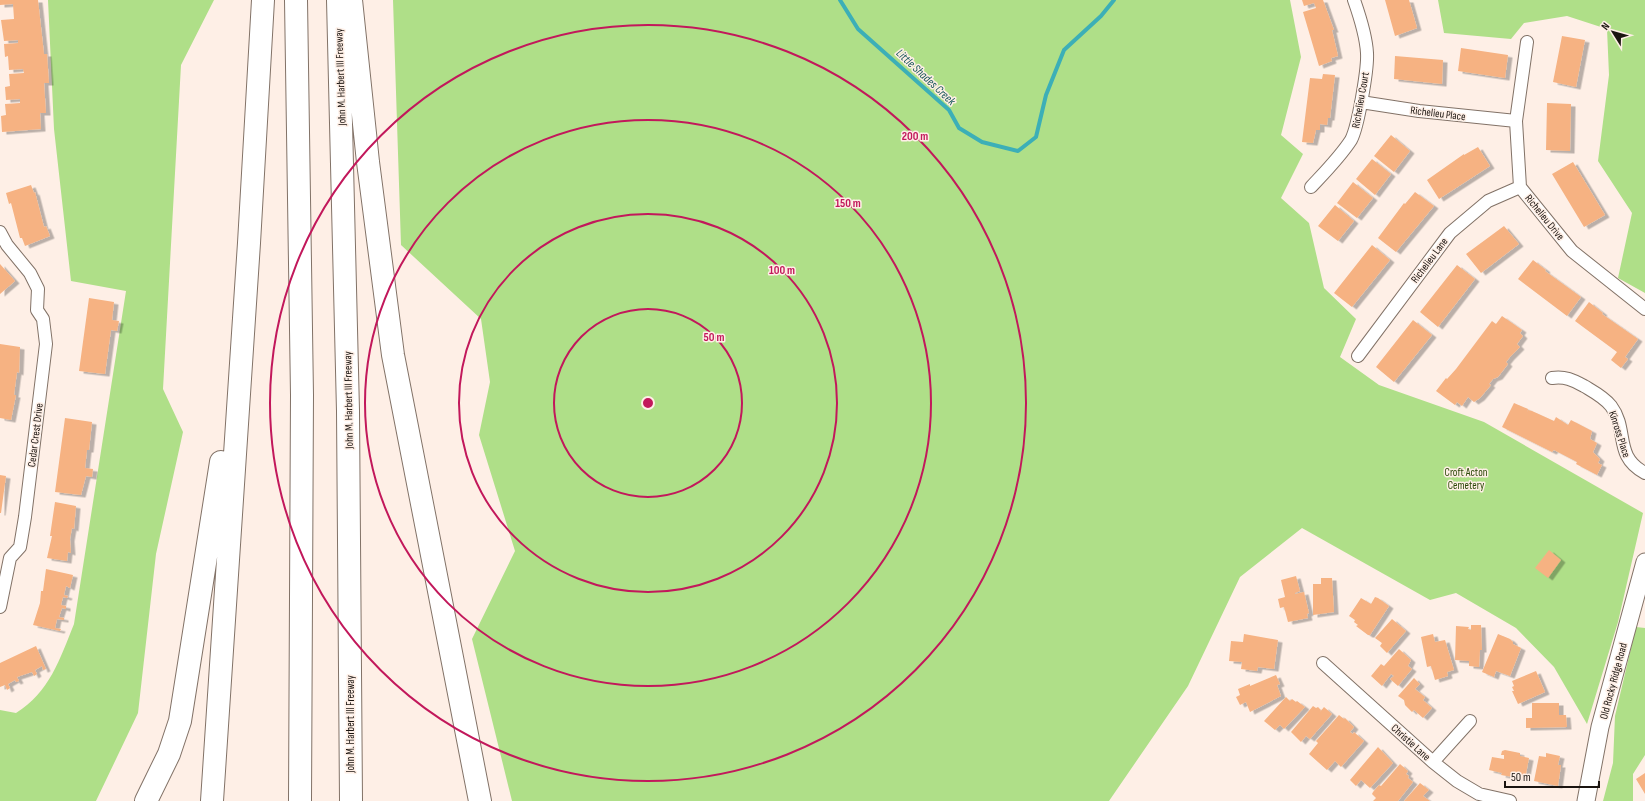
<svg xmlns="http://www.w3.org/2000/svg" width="1645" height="801" font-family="'Sofia Sans Condensed',sans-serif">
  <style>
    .green { fill: #afdf88 }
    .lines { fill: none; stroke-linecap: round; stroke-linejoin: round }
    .stream { stroke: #3cafb7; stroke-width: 4 }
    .building { fill: #f6b282; filter: url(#shadow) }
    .street-casing { stroke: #827267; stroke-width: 14 }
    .secondary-casing { stroke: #827267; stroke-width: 19 }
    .highway-casing { stroke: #827267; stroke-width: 24 }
    .street { stroke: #fff; stroke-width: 12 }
    .secondary { stroke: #fff; stroke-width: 17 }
    .highway { stroke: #fff; stroke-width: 22 }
    .ring { fill: none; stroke: #c2185b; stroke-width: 2 }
    .labels { text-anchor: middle; stroke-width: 3; stroke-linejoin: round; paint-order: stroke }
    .street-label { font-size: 11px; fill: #1a1410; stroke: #feefe6 }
    .park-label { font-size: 11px; fill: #2a4706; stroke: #feefe6 }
    .water-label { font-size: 12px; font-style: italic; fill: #145559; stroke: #feefe6 }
    .centre { fill: #c2185b; stroke: #feefe6; stroke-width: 2 }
    .ring-label { font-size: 12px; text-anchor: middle; font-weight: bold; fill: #c2185b; stroke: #feefe6; stroke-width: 3; stroke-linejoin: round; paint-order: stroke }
  </style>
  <defs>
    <filter id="shadow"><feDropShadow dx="4.5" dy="2.5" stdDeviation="0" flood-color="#0004"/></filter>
  </defs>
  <rect width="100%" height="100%" fill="#feefe6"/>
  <path class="green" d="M 48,0 L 214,0 L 181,65 L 163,389 L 183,432 L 156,554 L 138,713 L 96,801 L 0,801 L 0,710 L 16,713 C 49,693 60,659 74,624 L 126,291 L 71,281 L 54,129 Z
    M 393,0 L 1290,0 L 1301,57 L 1281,135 L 1303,154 L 1281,198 L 1309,223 L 1324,288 L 1356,319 L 1340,357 L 1379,385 L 1484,422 L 1643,513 L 1618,622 L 1587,724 L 1554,667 L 1516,628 L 1456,593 L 1430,600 L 1302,528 L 1240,577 L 1188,686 L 1109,801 L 512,801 L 472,639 L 515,551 L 479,435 L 490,382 L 481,319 L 401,245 Z
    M 1438,0 L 1645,0 L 1645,293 L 1618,278 L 1632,213 L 1598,161 L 1609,75 L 1607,29 L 1567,16 L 1524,23 L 1511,39 L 1444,33 Z
    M 1636,627 L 1645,628 L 1645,755 L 1633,774 L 1633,801 L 1603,801 L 1613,763 L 1615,716 Z"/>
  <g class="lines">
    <path class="stream" d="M 840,0 L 858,29 L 949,110 L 959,128 L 982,142 L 1018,151 L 1036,137 L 1046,95 L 1064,50 L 1101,16 L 1114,0"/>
  </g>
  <path class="building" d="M 0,0 L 38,0 L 44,54 L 47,54 L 49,83 L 44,83 L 46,113 L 40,113 L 41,129 L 2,132 L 1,116 L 6,115 L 5,104 L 20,103 L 20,99 L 6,100 L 5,87 L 10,86 L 9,74 L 24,73 L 23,69 L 9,70 L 8,56 L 5,57 L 4,44 L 18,43 L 18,40 L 4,41 L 1,20 L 14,19 L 13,4 L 0,5 Z
    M 1302,0 L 1323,0 L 1334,30 L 1332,30 L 1338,56 L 1331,58 L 1332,61 L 1319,66 L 1303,12 L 1316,8 L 1314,3 L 1304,6 Z
    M 1385,0 L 1409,0 L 1417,28 L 1395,36 Z
    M 1562,36 L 1585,40 L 1576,87 L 1553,82 Z
    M 1461,48 L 1508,55 L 1505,78 L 1458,71 Z
    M 1395,56 L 1443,60 L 1442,84 L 1394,79 Z
    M 1323,74 L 1335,75 L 1330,118 L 1328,118 L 1327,125 L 1320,124 L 1320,130 L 1316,130 L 1313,143 L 1302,142 L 1310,78 L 1322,79 Z
    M 1547,103 L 1571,104 L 1570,151 L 1546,150 Z
    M 1391,135 L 1410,151 L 1394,172 L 1374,156 Z
    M 1478,147 L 1490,166 L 1439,199 L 1427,180 L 1464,154 L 1464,155 Z
    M 1372,159 L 1391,174 L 1375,195 L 1356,179 Z
    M 1573,162 L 1605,215 L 1584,227 L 1552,174 Z
    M 1353,182 L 1373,198 L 1357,218 L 1337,203 Z
    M 31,185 L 34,193 L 35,192 L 44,227 L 46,226 L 50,236 L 25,246 L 22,238 L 20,238 L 11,203 L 9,204 L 6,193 Z
    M 1415,192 L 1434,206 L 1396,252 L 1378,238 L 1404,203 L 1405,204 Z
    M 1335,205 L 1354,221 L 1338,241 L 1318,226 Z
    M 1504,226 L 1519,244 L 1481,273 L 1466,254 Z
    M 1372,245 L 1390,260 L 1352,307 L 1334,293 Z
    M 1533,260 L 1546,270 L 1545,271 L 1581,297 L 1567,316 L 1518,279 Z
    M 0,264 L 15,281 L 0,294 Z
    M 1457,265 L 1475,279 L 1438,327 L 1420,312 Z
    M 89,298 L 114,302 L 112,320 L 119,321 L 117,331 L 111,330 L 105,374 L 79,371 Z
    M 1589,302 L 1603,313 L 1602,314 L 1638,339 L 1625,357 L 1628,359 L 1621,368 L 1611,360 L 1617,352 L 1575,321 Z
    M 1502,316 L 1522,330 L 1520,333 L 1523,336 L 1517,344 L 1520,347 L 1510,357 L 1506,362 L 1508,364 L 1498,377 L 1493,379 L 1489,384 L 1491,385 L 1480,398 L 1474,402 L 1468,397 L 1462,406 L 1457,402 L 1455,405 L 1436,391 L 1446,378 L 1447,379 L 1456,369 L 1492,321 L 1496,324 Z
    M 1413,320 L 1432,335 L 1394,382 L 1376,367 Z
    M 0,344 L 20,347 L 19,373 L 17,372 L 14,395 L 16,395 L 11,420 L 0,418 Z
    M 1514,403 L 1528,409 L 1527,413 L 1528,410 L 1532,411 L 1554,421 L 1556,417 L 1568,425 L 1571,420 L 1592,431 L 1590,439 L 1597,443 L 1593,452 L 1600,459 L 1598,463 L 1602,465 L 1597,475 L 1576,464 L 1577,462 L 1554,450 L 1552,452 L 1502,427 Z
    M 65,418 L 92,422 L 89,450 L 87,450 L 85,468 L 93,469 L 92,477 L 86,476 L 81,495 L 55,492 Z
    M 0,475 L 6,476 L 1,513 L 0,513 Z
    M 55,502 L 76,506 L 74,529 L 72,528 L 70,539 L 71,553 L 68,552 L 67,561 L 47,558 L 52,536 L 50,536 Z
    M 1549,550 L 1561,560 L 1548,578 L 1535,568 Z
    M 46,569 L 73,575 L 70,588 L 66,586 L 64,595 L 68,596 L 67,598 L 63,597 L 61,605 L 66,606 L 66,609 L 62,608 L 59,617 L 64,618 L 64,620 L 57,619 L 55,628 L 61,629 L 60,631 L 33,625 L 40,603 L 41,591 L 43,591 Z
    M 1296,576 L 1300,591 L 1295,593 L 1295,594 L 1304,592 L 1309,613 L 1307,614 L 1308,618 L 1288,622 L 1284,607 L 1280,608 L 1278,599 L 1285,597 L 1281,580 Z
    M 1321,578 L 1332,578 L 1334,612 L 1313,615 L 1313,584 L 1321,584 Z
    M 1375,597 L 1378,598 L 1389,606 L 1370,635 L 1368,635 L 1356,626 L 1358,625 L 1354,622 L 1355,620 L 1349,616 L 1361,598 L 1371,604 Z
    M 1392,619 L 1406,631 L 1387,653 L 1380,646 L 1382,643 L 1375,638 Z
    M 1471,625 L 1481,625 L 1482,650 L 1480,650 L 1479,667 L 1469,666 L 1469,661 L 1455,660 L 1456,626 L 1469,627 L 1468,629 L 1471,630 Z
    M 1244,634 L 1278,640 L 1274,669 L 1258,667 L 1257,671 L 1241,669 L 1242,662 L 1229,661 L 1231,641 L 1243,642 Z
    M 1433,634 L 1435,642 L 1445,640 L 1454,670 L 1447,672 L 1448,676 L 1435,680 L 1431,666 L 1427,667 L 1421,637 Z
    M 1498,634 L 1510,639 L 1513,642 L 1513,644 L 1521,648 L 1510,676 L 1496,671 L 1494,677 L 1482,672 Z
    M 36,646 L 46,669 L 43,670 L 42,666 L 35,670 L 37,674 L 34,676 L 32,672 L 17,677 L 19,681 L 16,682 L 15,680 L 8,684 L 10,688 L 7,690 L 5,685 L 0,687 L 0,663 Z
    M 1399,649 L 1411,660 L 1408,666 L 1412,669 L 1398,686 L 1390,679 L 1394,676 L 1391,674 L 1382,686 L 1371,676 L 1381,664 L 1384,666 Z
    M 1536,671 L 1545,692 L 1518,704 L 1512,691 L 1514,691 L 1512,687 L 1514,686 L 1512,681 Z
    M 1276,675 L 1280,684 L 1277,685 L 1281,696 L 1250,712 L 1246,702 L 1240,705 L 1236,697 L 1240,695 L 1238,689 L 1250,684 L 1250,686 Z
    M 1414,678 L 1420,684 L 1415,689 L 1425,697 L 1423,700 L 1432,708 L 1423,718 L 1414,710 L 1412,712 L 1405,705 L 1404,700 L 1398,696 Z
    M 1286,697 L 1290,701 L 1292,699 L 1296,702 L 1297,701 L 1305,707 L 1284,729 L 1280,725 L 1275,730 L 1264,721 Z
    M 1532,703 L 1559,703 L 1559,715 L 1566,715 L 1567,727 L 1526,728 L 1526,718 L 1532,718 Z
    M 1313,706 L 1316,708 L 1318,707 L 1321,710 L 1320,712 L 1324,707 L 1332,714 L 1310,739 L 1306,736 L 1301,742 L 1291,732 Z
    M 1339,715 L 1344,719 L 1345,718 L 1354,727 L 1350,732 L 1353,734 L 1354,732 L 1364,741 L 1341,767 L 1335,761 L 1327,770 L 1309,754 L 1318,743 L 1316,741 Z
    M 1378,747 L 1393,763 L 1370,788 L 1361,780 L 1356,786 L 1350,780 Z
    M 1505,750 L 1520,753 L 1520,756 L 1529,758 L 1525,779 L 1501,775 L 1502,773 L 1489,770 L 1492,757 L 1504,759 L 1504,755 L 1501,755 L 1502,751 Z
    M 1546,753 L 1560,756 L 1558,765 L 1561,765 L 1558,786 L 1534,781 L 1539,756 L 1546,757 Z
    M 1400,764 L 1408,771 L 1406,774 L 1409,776 L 1408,778 L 1413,782 L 1398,801 L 1373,801 L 1376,798 L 1372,794 L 1373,792 L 1379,785 L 1381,786 Z
    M 1645,773 L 1645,794 L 1636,779 Z
    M 1420,783 L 1429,790 L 1423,796 L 1430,801 L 1404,801 Z"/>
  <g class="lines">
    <g class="street-casing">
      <path id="street" d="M 1527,42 L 1516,121 L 1520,187 L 1572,251 L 1645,309
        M 1361,102 L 1419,111 L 1516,121
        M 1311,187 C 1325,172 1340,157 1351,140 C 1358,127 1368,69 1367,53 C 1366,35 1360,17 1354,0
        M 0,232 L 7,245 L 30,273 L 38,289 L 37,310 L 43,319 L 46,344 L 25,517 L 20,547 L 10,558 L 0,607
        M 1358,356 L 1450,233 L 1488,201 L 1520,187
        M 1552,378 C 1565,376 1573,380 1584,386 C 1594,392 1604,397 1611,406 C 1629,430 1613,456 1645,473
        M 1323,663 L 1433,762 L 1457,781 L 1479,794 L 1510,801
        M 1433,762 L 1470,721"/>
    </g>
    <g class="secondary-casing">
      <path id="secondary" d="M 1586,801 L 1600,727 L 1645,562"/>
    </g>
    <g class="highway-casing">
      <path id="highway" d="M 296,0 L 302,395 L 300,801
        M 338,0 L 348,411 L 351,801
        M 351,0 L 368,162 L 393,355 L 480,801
        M 146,801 L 169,754 L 180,721 L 221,462
        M 212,801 L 249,243 L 263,0"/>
    </g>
    <use href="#street" class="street"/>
    <use href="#secondary" class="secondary"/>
    <use href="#highway" class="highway"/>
  </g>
  <g class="ring">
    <circle cx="648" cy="403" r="94"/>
    <circle cx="648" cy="403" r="189"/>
    <circle cx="648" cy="403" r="283"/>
    <circle cx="648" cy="403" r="378"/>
  </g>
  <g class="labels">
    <g class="street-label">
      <text transform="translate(340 77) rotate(-92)" y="4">John M. Harbert III Freeway</text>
      <text transform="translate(1360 100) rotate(-80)" y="4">Richelieu Court</text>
      <text transform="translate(1438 113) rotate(7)" y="4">Richelieu Place</text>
      <text transform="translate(1545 217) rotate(51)" y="4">Richelieu Drive</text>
      <text transform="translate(1429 260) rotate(-53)" y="4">Richelieu Lane</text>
      <text transform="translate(348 400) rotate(-91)" y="4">John M. Harbert III Freeway</text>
      <text transform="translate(1620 434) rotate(72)" y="4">Kinross Place</text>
      <text transform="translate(35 435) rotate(-83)" y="4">Cedar Crest Drive</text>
      <text transform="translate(1613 681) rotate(-75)" y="4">Old Rocky Ridge Road</text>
      <text transform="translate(350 724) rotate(-90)" y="4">John M. Harbert III Freeway</text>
      <text transform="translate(1411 742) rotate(42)" y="4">Christie Lane</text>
    </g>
    <g class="park-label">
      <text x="1466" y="476">Croft Acton<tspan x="1466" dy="13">Cemetery</tspan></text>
    </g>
    <g class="water-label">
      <text transform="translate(926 77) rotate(43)" y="4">Little Shades Creek</text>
    </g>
  </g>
  <circle cx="648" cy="403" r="6" class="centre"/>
  <g class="ring-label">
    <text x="915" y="140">200 m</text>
    <text x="848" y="207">150 m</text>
    <text x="782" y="274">100 m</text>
    <text x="714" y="341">50 m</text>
  </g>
  <g transform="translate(1613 32) rotate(307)" stroke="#feefe6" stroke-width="3" paint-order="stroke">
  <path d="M0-3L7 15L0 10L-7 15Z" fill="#1a1410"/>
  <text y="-6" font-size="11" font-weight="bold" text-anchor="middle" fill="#1a1410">N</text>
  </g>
  <path d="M1505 781v6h94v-6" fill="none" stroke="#1a1410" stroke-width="2"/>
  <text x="1511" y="781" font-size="12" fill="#1a1410" stroke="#feefe6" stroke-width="3" paint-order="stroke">50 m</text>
</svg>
